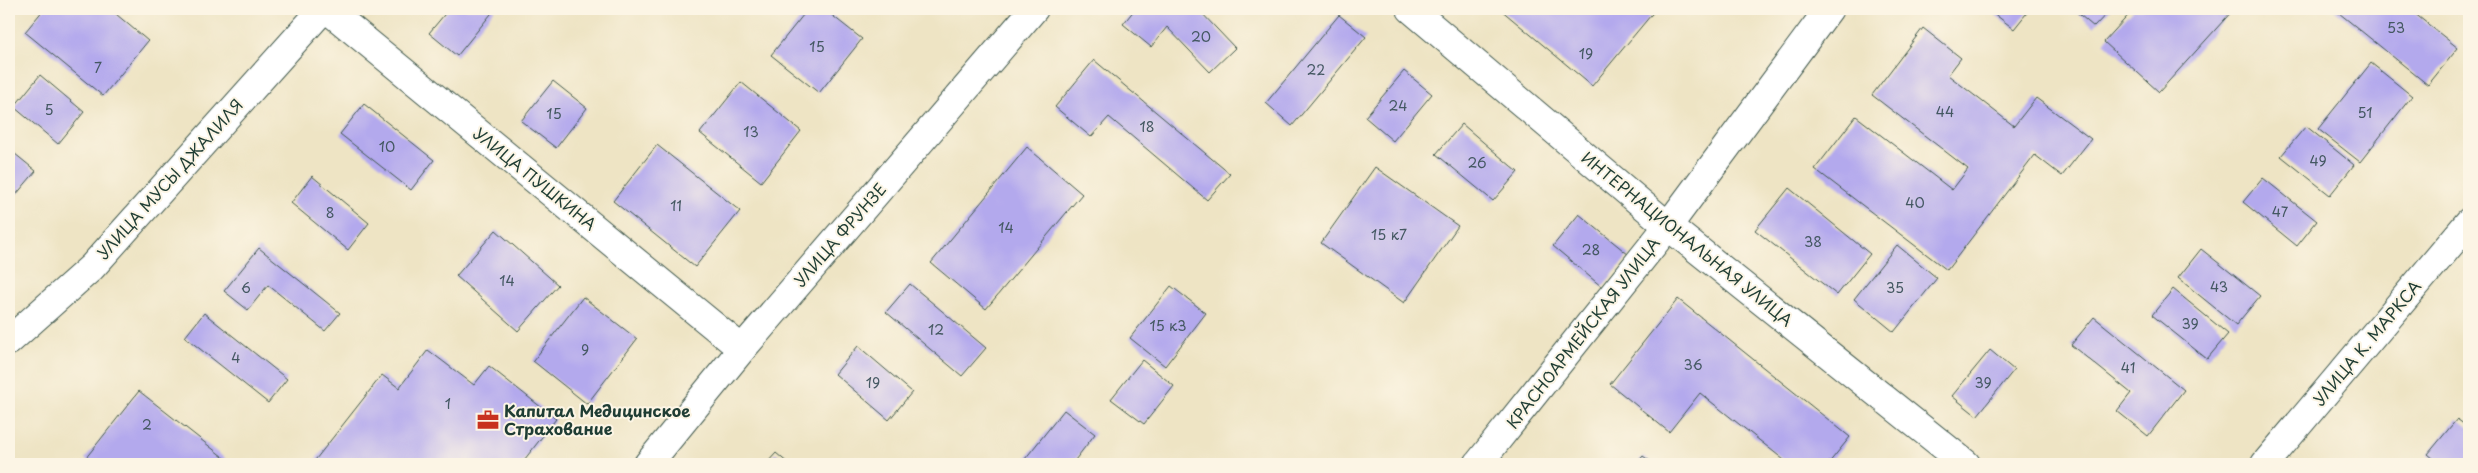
<svg xmlns="http://www.w3.org/2000/svg" width="2478" height="473" font-family="'Playpen Sans',sans-serif">
  <style>
    .building { fill: #b3a9ed }
    .lines { fill: none; stroke-linecap: round; stroke-linejoin: round }
    .minor-casing { stroke: #3e564a; stroke-width: 30 }
    .tertiary-casing { stroke: #3e564a; stroke-width: 30 }
    .secondary-casing { stroke: #3e564a; stroke-width: 30 }
    .minor { stroke: #fff; stroke-width: 28 }
    .tertiary { stroke: #fff; stroke-width: 28 }
    .secondary { stroke: #fff; stroke-width: 28 }
    .labels { text-anchor: middle; stroke-width: 4; stroke-linejoin: round; paint-order: stroke }
    .number-label { font-size: 14px; fill: #445862 }
    .street-label { font-size: 16px; fill: #1f3d34; stroke: #fcf5e5 }
    .poi-label { font-size: 16px; font-weight: bold; fill: #1f3d34; stroke: #fcf5e5; text-anchor: start }
  </style>
  <rect width="100%" height="100%" fill="#fcf5e5"/>
  <filter id="ink" filterUnits="userSpaceOnUse"><feTurbulence type="fractalNoise" baseFrequency=".02" numOctaves="2"/><feDisplacementMap in="SourceGraphic" scale="10" xChannelSelector="R" yChannelSelector="G"/><feConvolveMatrix kernelMatrix="1 2 1 2 8 2 1 2 1" color-interpolation-filters="sRGB"/></filter>
  <filter id="wash" filterUnits="userSpaceOnUse"><feTurbulence type="fractalNoise" baseFrequency=".0096" numOctaves="4" result="noise"/><feDisplacementMap in="SourceGraphic" scale="20" xChannelSelector="R" yChannelSelector="G"/><feGaussianBlur stdDeviation="1.12" result="paint"/><feColorMatrix in="noise" values="0 0 0 0 0 0 0 0 0 0 0 0 0 0 0 0 0 1.4 0 .05"/><feComposite in="paint" operator="in"/></filter>
  <g filter="url(#wash)">
    <rect width="100%" height="100%" fill="#eee4c4"/>
    <g id="blocks">
      <path class="building" d="M 44,9 L 110,9 L 148,41 L 103,96 L 25,32 Z
        M 449,9 L 495,9 L 457,56 L 429,33 Z
        M 808,9 L 824,9 L 862,39 L 819,93 L 771,55 Z
        M 1135,9 L 1198,9 L 1235,48 L 1210,72 L 1167,27 L 1151,47 L 1123,24 Z
        M 1500,9 L 1656,9 L 1592,86 Z
        M 1988,9 L 2030,9 L 2014,29 Z
        M 2073,9 L 2111,9 L 2094,27 Z
        M 2134,9 L 2234,9 L 2159,92 L 2104,42 Z
        M 2334,9 L 2409,9 L 2458,48 L 2428,85 Z
        M 1339,15 L 1366,37 L 1292,126 L 1266,103 Z
        M 1923,28 L 1961,58 L 1948,75 L 2014,126 L 2036,98 L 2091,139 L 2062,176 L 2035,155 L 1947,270 L 1815,169 L 1856,116 L 1952,190 L 1968,169 L 1872,95 Z
        M 1094,60 L 1230,174 L 1207,200 L 1109,117 L 1091,137 L 1055,107 Z
        M 2371,63 L 2412,96 L 2360,162 L 2318,129 Z
        M 1404,71 L 1432,94 L 1393,141 L 1365,117 Z
        M 40,75 L 84,112 L 58,144 L 14,107 Z
        M 553,81 L 587,108 L 556,148 L 521,121 Z
        M 741,82 L 801,131 L 761,182 L 700,133 Z
        M 364,104 L 434,160 L 411,190 L 340,134 Z
        M 1462,124 L 1518,172 L 1493,201 L 1436,154 Z
        M 2306,126 L 2354,165 L 2330,195 L 2281,156 Z
        M 657,145 L 740,211 L 695,267 L 613,201 Z
        M 1027,147 L 1082,194 L 986,309 L 931,263 Z
        M 9,149 L 36,171 L 15,196 L 9,190 Z
        M 1375,167 L 1458,226 L 1404,303 L 1321,243 Z
        M 312,176 L 369,223 L 348,250 L 291,203 Z
        M 2263,178 L 2317,221 L 2297,246 L 2243,202 Z
        M 1789,188 L 1870,254 L 1837,295 L 1755,230 Z
        M 1579,214 L 1629,255 L 1602,287 L 1553,246 Z
        M 496,230 L 558,285 L 518,331 L 456,276 Z
        M 1897,245 L 1937,278 L 1894,332 L 1854,299 Z
        M 259,248 L 340,313 L 325,331 L 268,285 L 248,310 L 224,291 Z
        M 2201,249 L 2260,296 L 2236,325 L 2178,278 Z
        M 910,284 L 986,348 L 962,376 L 886,312 Z
        M 1171,286 L 1206,313 L 1165,366 L 1130,338 Z
        M 2173,289 L 2228,334 L 2207,359 L 2152,315 Z
        M 583,297 L 637,339 L 587,404 L 533,361 Z
        M 1678,299 L 1850,437 L 1828,464 L 1789,464 L 1700,393 L 1669,432 L 1610,384 Z
        M 204,313 L 287,379 L 268,403 L 185,337 Z
        M 2094,317 L 2184,390 L 2148,436 L 2117,411 L 2131,393 L 2071,345 Z
        M 858,346 L 912,392 L 889,420 L 835,374 Z
        M 428,350 L 474,385 L 489,366 L 556,419 L 521,464 L 312,464 L 382,375 L 399,388 Z
        M 1990,350 L 2014,370 L 1977,416 L 1952,396 Z
        M 1142,360 L 1174,386 L 1144,424 L 1111,399 Z
        M 139,391 L 232,464 L 92,464 L 85,459 Z
        M 1064,410 L 1095,434 L 1072,464 L 1021,464 Z
        M 2457,419 L 2469,428 L 2469,464 L 2440,464 L 2428,454 Z
        M 776,453 L 789,464 L 766,464 Z
        M 1643,456 L 1654,464 L 1636,464 Z"/>
    </g>
  </g>
  <g filter="url(#ink)">
    <use href="#blocks" fill-opacity="0" stroke="#3e564a" stroke-width="1"/>
    <g class="lines">
      <g class="minor-casing">
        <path id="minor" d="M 327,9 L 742,349
          M 1411,9 L 1668,226 L 1966,464
          M 9,341 L 92,267 L 323,9
          M 1478,464 L 1668,226 L 1829,9"/>
      </g>
      <g class="tertiary-casing">
        <path id="tertiary" d="M 648,464 L 742,349 L 1034,9"/>
      </g>
      <g class="secondary-casing">
        <path id="secondary" d="M 2265,464 L 2469,222"/>
      </g>
      <use href="#minor" class="minor"/>
      <use href="#tertiary" class="tertiary"/>
      <use href="#secondary" class="secondary"/>
    </g>
  </g>
  <defs>
    <g id="office-bare" transform="scale(1.725)"><path d="M-6-3h4V-5.5h4V-3h4V5H-6ZM-1-4.5V-3h2v-1.5ZM-6 0V1H6V0Z" fill="#c8321e" stroke="#fcf5e5" stroke-width="2.5" paint-order="stroke"/></g>
  </defs>
  <g fill-rule="evenodd">
    <use href="#office-bare" x="488" y="420"/>
  </g>
  <g class="labels">
    <g class="number-label">
      <text x="2396" y="33">53</text>
      <text x="1201" y="42">20</text>
      <text x="817" y="52">15</text>
      <text x="1586" y="59">19</text>
      <text x="98" y="73">7</text>
      <text x="1316" y="75">22</text>
      <text x="1398" y="111">24</text>
      <text x="49" y="115">5</text>
      <text x="1945" y="117">44</text>
      <text x="2365" y="118">51</text>
      <text x="554" y="119">15</text>
      <text x="1147" y="132">18</text>
      <text x="751" y="137">13</text>
      <text x="387" y="152">10</text>
      <text x="2318" y="166">49</text>
      <text x="1477" y="168">26</text>
      <text x="1915" y="208">40</text>
      <text x="676" y="211">11</text>
      <text x="2280" y="217">47</text>
      <text x="330" y="218">8</text>
      <text x="1006" y="233">14</text>
      <text x="1389" y="240">15 к7</text>
      <text x="1813" y="247">38</text>
      <text x="1591" y="255">28</text>
      <text x="507" y="286">14</text>
      <text x="2219" y="292">43</text>
      <text x="246" y="293">6</text>
      <text x="1895" y="293">35</text>
      <text x="2190" y="329">39</text>
      <text x="1168" y="331">15 к3</text>
      <text x="936" y="335">12</text>
      <text x="585" y="355">9</text>
      <text x="236" y="363">4</text>
      <text x="1693" y="370">36</text>
      <text x="2128" y="373">41</text>
      <text x="873" y="388">19</text>
      <text x="1983" y="388">39</text>
      <text x="448" y="409">1</text>
      <text x="147" y="430">2</text>
    </g>
    <g class="street-label">
      <text transform="translate(170 179) rotate(-48)" y="6">УЛИЦА МУСЫ ДЖАЛИЛЯ</text>
      <text transform="translate(535 179) rotate(39)" y="6">УЛИЦА ПУШКИНА</text>
      <text transform="translate(840 235) rotate(-49)" y="6">УЛИЦА ФРУНЗЕ</text>
      <text transform="translate(1687 239) rotate(39)" y="6">ИНТЕРНАЦИОНАЛЬНАЯ УЛИЦА</text>
      <text transform="translate(1583 333) rotate(-52)" y="6">КРАСНОАРМЕЙСКАЯ УЛИЦА</text>
      <text transform="translate(2367 343) rotate(-50)" y="6">УЛИЦА К. МАРКСА</text>
    </g>
    <g class="poi-label">
      <text x="504" y="417">Капитал Медицинское<tspan x="504" dy="18">Страхование</tspan></text>
    </g>
  </g>
  <rect width="2478" height="473" fill="none" stroke="#fcf5e5" stroke-width="30"/>
</svg>
